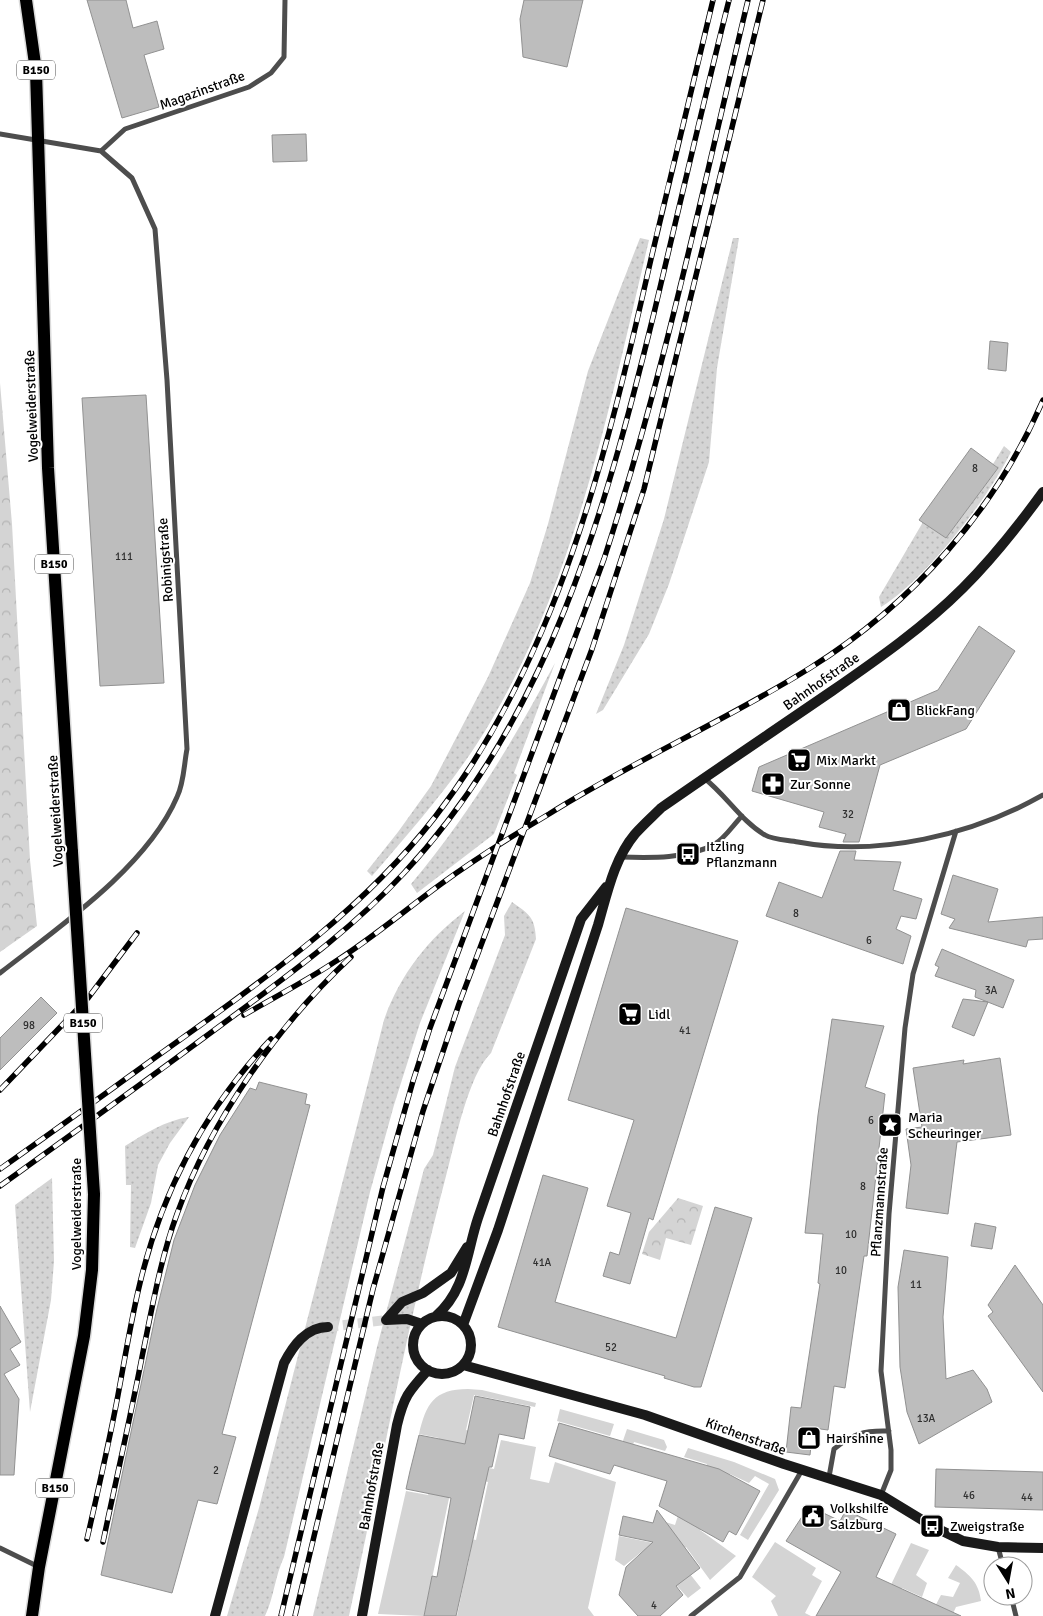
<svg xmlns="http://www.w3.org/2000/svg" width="1043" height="1616" font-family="Signika,sans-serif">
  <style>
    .grass { fill: url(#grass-dots) }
    .park { fill: url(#park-crowns) }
    .garden { fill: #d4d4d4 }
    .building { fill: #bdbdbd; stroke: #919191 }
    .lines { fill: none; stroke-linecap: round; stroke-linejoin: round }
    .secondary-tunnel { stroke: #d9d9d9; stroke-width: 10; stroke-dasharray: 10 5; stroke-linecap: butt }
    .primary-casing { stroke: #dbdbdb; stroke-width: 15 }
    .street { stroke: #4d4d4d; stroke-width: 5 }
    .secondary { stroke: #1a1a1a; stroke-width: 10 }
    .primary { stroke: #000; stroke-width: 12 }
    .rail-casing { stroke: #000; stroke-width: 5.5 }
    .rail { stroke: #fff; stroke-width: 4; stroke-dasharray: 11; stroke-linecap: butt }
    .primary-bridge-casing { stroke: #dbdbdb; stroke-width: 15; stroke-linecap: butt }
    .primary-bridge { stroke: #000; stroke-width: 12 }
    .labels { text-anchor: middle; stroke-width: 4; stroke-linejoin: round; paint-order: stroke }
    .number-label { font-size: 11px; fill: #2f2f2f }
    .shield { fill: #fff; stroke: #4c4c4c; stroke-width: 1 }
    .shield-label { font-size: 12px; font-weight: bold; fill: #000 }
    .street-label { font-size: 14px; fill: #000; stroke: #fff }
    .poi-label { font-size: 14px; fill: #000; stroke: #fff; text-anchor: start }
  </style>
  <defs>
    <pattern id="grass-dots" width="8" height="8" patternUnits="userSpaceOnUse" patternTransform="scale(1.25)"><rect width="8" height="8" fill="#d4d4d4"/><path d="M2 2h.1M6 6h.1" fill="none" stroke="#b4b4b4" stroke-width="1.8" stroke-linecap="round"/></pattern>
    <pattern id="park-crowns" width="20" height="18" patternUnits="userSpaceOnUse" patternTransform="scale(1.25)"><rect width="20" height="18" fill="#d4d4d4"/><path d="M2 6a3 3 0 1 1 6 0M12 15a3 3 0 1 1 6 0" fill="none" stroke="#b4b4b4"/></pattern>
  </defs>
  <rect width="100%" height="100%" fill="#fff"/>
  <path class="grass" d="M 640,238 L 649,240 C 610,404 577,574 491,721 C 458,778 414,827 372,876 L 367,871 L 398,832 L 431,786 L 488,677 L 530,583 L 548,524 L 588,371 Z
    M 733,238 L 739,238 L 717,368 L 709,462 L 669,584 L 649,634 L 603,710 L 596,714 L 624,645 L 664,519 Z
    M 1004,446 L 1011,452 C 988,499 925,580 881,607 L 879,597 L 923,522 L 946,538 L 998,468 L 993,464 Z
    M 555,663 L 514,773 L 517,775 L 494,834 L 417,893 L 411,884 C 469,815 512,743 555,663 Z
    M 512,902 C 529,914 535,917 536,939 L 491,1053 C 468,1075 455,1143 446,1176 C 408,1321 381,1469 349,1616 L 313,1616 L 377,1347 L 424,1169 L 433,1155 L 455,1067 L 505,935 L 504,916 Z
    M 465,911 L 420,1023 L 394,1105 L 370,1192 L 284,1557 C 275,1576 274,1597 265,1616 L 227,1616 L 259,1508 L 384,1020 C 400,975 427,940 465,911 Z
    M 189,1117 L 170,1143 L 158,1165 L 151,1203 L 135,1248 L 130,1247 L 131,1185 L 126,1185 L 125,1146 C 146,1133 164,1121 189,1117 Z
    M 52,1178 L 54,1261 L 51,1300 L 30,1412 L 15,1205 Z"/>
  <path class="park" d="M 0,383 L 12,524 L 30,860 L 37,926 L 0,952 Z
    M 678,1198 L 703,1206 L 691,1245 L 666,1238 L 660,1260 L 642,1254 L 649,1232 Z"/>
  <path class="garden" d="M 468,1389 L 482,1390 L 536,1403 L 535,1407 L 474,1395 L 466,1430 L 498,1439 L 464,1463 L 494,1469 L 501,1440 L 536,1447 L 530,1479 L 549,1483 L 555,1462 L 616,1482 L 588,1608 L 594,1616 L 457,1616 L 464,1582 L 457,1568 L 467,1570 L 471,1549 L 462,1537 L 476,1540 L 488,1482 L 454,1475 L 424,1616 L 378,1614 L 406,1491 L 428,1495 L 439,1438 L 419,1434 C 426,1404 434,1389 468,1389 Z
    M 560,1409 L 614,1424 L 610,1436 L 557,1421 Z
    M 627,1429 L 664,1440 L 667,1447 L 665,1451 L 634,1442 L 625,1469 L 615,1464 Z
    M 688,1448 L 734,1462 L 775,1479 L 779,1490 L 748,1540 L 740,1535 L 769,1484 L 755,1476 L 749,1483 L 730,1474 L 700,1530 L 736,1556 L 710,1580 L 686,1547 L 675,1555 L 701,1588 L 688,1598 L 644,1550 L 624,1566 L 615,1560 L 619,1536 L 653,1543 L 659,1520 L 675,1525 L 682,1503 L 694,1508 L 707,1464 L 684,1457 Z
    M 775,1542 L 816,1568 L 812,1575 L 822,1581 L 805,1613 L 811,1616 L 778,1616 L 771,1601 L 776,1596 L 752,1577 Z
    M 911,1543 L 929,1550 L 916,1575 L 927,1583 L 922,1597 L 902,1588 L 889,1616 L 876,1616 Z
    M 956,1565 C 970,1575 979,1583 981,1601 L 956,1607 L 952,1616 L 930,1616 L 941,1595 L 953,1597 L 960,1583 L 948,1578 Z"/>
  <path class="building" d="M 87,0 L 126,0 L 133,28 L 157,21 L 164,49 L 144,55 L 159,107 L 122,118 Z
    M 524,0 L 583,0 L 567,67 L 523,57 L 520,19 Z
    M 306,134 L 307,161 L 273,162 L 272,135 Z
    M 990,341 L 1008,343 L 1006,371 L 988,369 Z
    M 146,395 L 164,683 L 100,686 L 82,398 Z
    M 971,448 L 998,468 L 946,538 L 919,520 Z
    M 979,626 L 1015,651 L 966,729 L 880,765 L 859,842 L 843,842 L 846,834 L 819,827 L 824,812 L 752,791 L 759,767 L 938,690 Z
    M 840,851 L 856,851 L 854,860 L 901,862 L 893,890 L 922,899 L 916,919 L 901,916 L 896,929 L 911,936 L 903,964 L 766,916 L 779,882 L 822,898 Z
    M 953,875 L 998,889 L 988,922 L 1043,917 L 1043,939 L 1028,940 L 1026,947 L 949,928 L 955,919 L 941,914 Z
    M 626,908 L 738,941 L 653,1220 L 649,1218 L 630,1284 L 603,1276 L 610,1252 L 619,1255 L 631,1213 L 607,1206 L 634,1120 L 568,1100 Z
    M 942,949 L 1014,980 L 1003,1008 L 975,997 L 976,990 L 935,976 L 939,967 L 935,965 Z
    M 41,997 L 57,1013 L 0,1070 L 0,1038 Z
    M 963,999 L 988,1002 L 974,1036 L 952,1027 Z
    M 832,1019 L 884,1026 L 865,1087 L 885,1094 L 867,1256 L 864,1256 L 845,1388 L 834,1386 L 828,1430 L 813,1428 L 810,1455 L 786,1452 L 791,1407 L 801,1408 L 820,1284 L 818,1283 L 823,1234 L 805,1233 L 818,1115 Z
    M 1000,1058 L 1011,1135 L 957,1142 L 948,1214 L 906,1208 L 911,1165 L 906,1129 L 922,1127 L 913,1068 L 964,1060 L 963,1064 Z
    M 259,1082 L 307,1094 L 305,1104 L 310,1105 L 222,1434 L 236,1437 L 217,1504 L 198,1500 L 172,1593 L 101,1575 L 156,1313 L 174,1240 L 195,1185 L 220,1135 L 250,1088 L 256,1090 Z
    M 543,1175 L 588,1188 L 555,1302 L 676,1338 L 715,1207 L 752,1218 L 701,1387 L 694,1387 L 664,1378 L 665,1376 L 498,1327 Z
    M 975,1223 L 996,1227 L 992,1249 L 971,1246 Z
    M 904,1250 L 948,1257 L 943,1317 L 946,1379 L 973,1370 L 987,1389 L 992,1402 L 919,1444 L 907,1412 L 900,1367 L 898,1287 Z
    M 1015,1265 L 1043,1305 L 1043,1392 L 988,1316 L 993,1312 L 988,1305 Z
    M 0,1306 L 21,1342 L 10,1349 L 20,1365 L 4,1374 L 19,1399 L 14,1475 L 0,1475 Z
    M 475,1396 L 530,1407 L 524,1439 L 499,1434 L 492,1467 L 489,1467 L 456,1616 L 424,1616 L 432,1576 L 437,1577 L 451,1498 L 406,1489 L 410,1471 L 419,1435 L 465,1444 Z
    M 559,1423 L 719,1469 L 760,1491 L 736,1535 L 729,1531 L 723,1542 L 659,1506 L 667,1481 L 614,1465 L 610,1474 L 549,1456 Z
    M 936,1469 L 1043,1472 L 1043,1510 L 935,1507 Z
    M 809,1506 L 840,1521 L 846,1510 L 896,1534 L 876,1577 L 961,1616 L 816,1616 L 841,1572 L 786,1541 Z
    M 657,1510 L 700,1568 L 676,1586 L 683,1595 L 660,1616 L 638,1616 L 619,1595 L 626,1567 L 653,1542 L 619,1535 L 623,1516 L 653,1523 Z"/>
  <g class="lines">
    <path class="secondary-tunnel" d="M 328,1327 L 386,1320"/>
    <g class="primary-casing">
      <path id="primary" d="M 26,0 L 36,71 L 48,468 L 72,852
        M 32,1616 L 39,1567 L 84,1336 L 92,1270 L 94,1194"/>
    </g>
    <path class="street" d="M 0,134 L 101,151 L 132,178 L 155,229 L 167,380 L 187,749 C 184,764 184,783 177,797 C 147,867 59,927 0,973
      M 101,151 L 125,129 L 249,87 L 271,73 L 284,57 L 285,0
      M 704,778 C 726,795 741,821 765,835 C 773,840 788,840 798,842 C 879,857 972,835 1043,795
      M 620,857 C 651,858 688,859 715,844 C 725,838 734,824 742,816
      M 829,1477 L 834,1449 C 853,1434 863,1430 889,1431
      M 881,1495 L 891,1470 L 891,1450 L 881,1371 L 889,1214 L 905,1028 L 913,974 L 956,831
      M 998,1547 L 1003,1566
      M 0,1548 L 39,1567
      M 1011,1596 L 1016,1616
      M 691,1616 L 740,1577 L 802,1470"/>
    <path class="secondary" d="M 436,1316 C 466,1290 466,1254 478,1218 L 581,919 L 606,887
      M413 1345a29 29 0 1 1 58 0a29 29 0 1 1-58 0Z
      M 386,1320 L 402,1302 L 423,1293 L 451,1273 L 467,1247
      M 386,1320 L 407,1319 L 422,1324
      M 463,1325 L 498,1230 L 598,925 C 607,894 614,859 635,834 C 643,825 652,817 661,808 C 717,769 775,730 832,691 C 878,659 924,627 963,588 C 993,558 1019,525 1043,492
      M 463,1365 L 645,1415 L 784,1464 L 881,1495 L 932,1526 L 963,1541 L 998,1547 L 1043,1548
      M 215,1616 L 284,1363 C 293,1346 306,1327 328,1327
      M 362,1616 L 397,1425 C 404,1396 409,1391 428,1370"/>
    <use href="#primary" class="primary"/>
    <g class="rail-casing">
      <path id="rail" d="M 244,1015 C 273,998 304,982 333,963 C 370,940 405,910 441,884 C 475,859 512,836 549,814 C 633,761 725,721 810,668 C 911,605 996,510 1043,400
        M 0,1090 L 88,998 L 137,933
        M 0,1169 C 61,1126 121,1082 181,1039 C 272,974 366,906 435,817 C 559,656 607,453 651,259 C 671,172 693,86 713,0
        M 0,1186 C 79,1129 158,1072 236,1014 C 295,970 354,927 404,873 C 548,718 605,513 654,313 C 679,208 703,104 729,0
        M 87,1539 C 98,1491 109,1443 118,1395 C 125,1358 131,1320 140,1283 C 162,1191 206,1108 271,1039
        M 103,1542 C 116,1480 130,1419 142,1357 C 152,1309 160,1260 177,1214 C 211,1120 278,1025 351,957
        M 281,1616 L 383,1187 L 413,1081 L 430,1028 L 604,559 C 664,376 703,187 748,0
        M 295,1616 L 373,1289 L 423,1111 L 459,1004 L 592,649 L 644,489 L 763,0"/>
    </g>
    <use href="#rail" class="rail"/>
    <g class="primary-bridge-casing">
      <path id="primary-bridge" d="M 72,852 L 94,1194"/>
    </g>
    <use href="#primary-bridge" class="primary-bridge"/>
  </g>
  <defs>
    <g id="shop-square" transform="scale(1.25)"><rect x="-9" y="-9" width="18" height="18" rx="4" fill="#000" stroke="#fff"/><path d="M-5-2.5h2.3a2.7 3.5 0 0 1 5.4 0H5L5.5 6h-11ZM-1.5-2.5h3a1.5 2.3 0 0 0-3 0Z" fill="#fff"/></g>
    <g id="supermarket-square" transform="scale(1.25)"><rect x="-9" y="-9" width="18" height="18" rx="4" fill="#000" stroke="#fff"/><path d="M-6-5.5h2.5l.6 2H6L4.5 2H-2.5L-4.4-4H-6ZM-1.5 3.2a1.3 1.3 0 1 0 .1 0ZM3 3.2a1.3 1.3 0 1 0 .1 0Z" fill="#fff"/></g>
    <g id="pharmacy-square" transform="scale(1.25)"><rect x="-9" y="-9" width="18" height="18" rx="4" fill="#000" stroke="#fff"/><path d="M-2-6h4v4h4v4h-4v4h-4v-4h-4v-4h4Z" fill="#fff"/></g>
    <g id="bus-square" transform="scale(1.25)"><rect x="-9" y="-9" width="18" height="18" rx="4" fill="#000" stroke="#fff"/><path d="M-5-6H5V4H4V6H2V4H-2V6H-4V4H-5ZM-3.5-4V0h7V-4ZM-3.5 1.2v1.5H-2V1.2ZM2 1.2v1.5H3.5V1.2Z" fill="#fff"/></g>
    <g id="sight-square" transform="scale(1.25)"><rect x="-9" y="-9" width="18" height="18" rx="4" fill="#000" stroke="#fff"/><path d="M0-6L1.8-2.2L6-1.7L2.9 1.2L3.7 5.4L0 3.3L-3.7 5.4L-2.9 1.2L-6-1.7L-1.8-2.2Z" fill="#fff"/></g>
    <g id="civic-square" transform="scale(1.25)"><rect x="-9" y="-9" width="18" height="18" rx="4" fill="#000" stroke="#fff"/><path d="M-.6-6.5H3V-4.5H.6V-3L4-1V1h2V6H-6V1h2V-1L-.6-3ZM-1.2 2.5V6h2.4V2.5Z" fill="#fff"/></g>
  </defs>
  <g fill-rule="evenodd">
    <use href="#shop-square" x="899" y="710"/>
    <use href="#supermarket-square" x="799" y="760"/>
    <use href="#pharmacy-square" x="773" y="784"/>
    <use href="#bus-square" x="688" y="854"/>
    <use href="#supermarket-square" x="630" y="1014"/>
    <use href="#sight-square" x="890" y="1125"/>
    <use href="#shop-square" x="809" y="1438"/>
    <use href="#civic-square" x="813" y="1516"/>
    <use href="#bus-square" x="932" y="1526"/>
  </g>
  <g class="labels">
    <g class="number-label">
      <text x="975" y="472">8</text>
      <text x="124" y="560">111</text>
      <text x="848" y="818">32</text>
      <text x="796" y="917">8</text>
      <text x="869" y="944">6</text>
      <text x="991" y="994">3A</text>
      <text x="29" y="1029">98</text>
      <text x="685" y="1034">41</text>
      <text x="871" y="1124">6</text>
      <text x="863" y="1190">8</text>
      <text x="851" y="1238">10</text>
      <text x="542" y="1266">41A</text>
      <text x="841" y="1274">10</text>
      <text x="916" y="1288">11</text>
      <text x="611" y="1351">52</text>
      <text x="926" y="1422">13A</text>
      <text x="216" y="1474">2</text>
      <text x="969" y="1499">46</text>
      <text x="1027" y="1501">44</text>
      <text x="654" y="1609">4</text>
    </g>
    <g class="shield">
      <rect x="17" y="60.5" width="38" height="19" rx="4"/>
      <rect x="35" y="554.5" width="38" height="19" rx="4"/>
      <rect x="64" y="1013.5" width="38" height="19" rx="4"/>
      <rect x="36" y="1478.5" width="38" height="19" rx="4"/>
    </g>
    <g class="shield-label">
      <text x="36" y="74">B150</text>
      <text x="54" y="568">B150</text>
      <text x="83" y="1027">B150</text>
      <text x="55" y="1492">B150</text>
    </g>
    <g class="street-label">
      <text transform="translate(202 90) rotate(-20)" y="5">Magazinstraße</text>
      <text transform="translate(31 406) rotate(-92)" y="5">Vogelweiderstraße</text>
      <text transform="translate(165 560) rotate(-94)" y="5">Robinigstraße</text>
      <text transform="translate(821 681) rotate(-35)" y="5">Bahnhofstraße</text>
      <text transform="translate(55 811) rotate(-93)" y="5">Vogelweiderstraße</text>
      <text transform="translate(506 1094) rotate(-71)" y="5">Bahnhofstraße</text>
      <text transform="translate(879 1202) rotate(-86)" y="5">Pflanzmannstraße</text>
      <text transform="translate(76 1214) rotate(-90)" y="5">Vogelweiderstraße</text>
      <text transform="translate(746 1436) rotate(20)" y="5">Kirchenstraße</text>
      <text transform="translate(371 1486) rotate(-80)" y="5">Bahnhofstraße</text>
    </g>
    <g class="poi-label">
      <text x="916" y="715">BlickFang</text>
      <text x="816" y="765">Mix Markt</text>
      <text x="790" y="789">Zur Sonne</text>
      <text x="706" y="851">Itzling<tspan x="706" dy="16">Pflanzmann</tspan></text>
      <text x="648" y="1019">Lidl</text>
      <text x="908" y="1122">Maria<tspan x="908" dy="16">Scheuringer</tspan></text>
      <text x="826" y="1443">Hairshine</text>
      <text x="830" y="1513">Volkshilfe<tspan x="830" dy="16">Salzburg</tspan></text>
      <text x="950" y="1531">Zweigstraße</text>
    </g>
  </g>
  <g transform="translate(1008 1581) rotate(169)"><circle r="24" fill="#ffffff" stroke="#999999"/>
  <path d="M0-4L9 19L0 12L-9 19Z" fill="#000000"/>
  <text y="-8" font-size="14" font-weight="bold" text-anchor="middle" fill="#000000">N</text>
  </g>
</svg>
